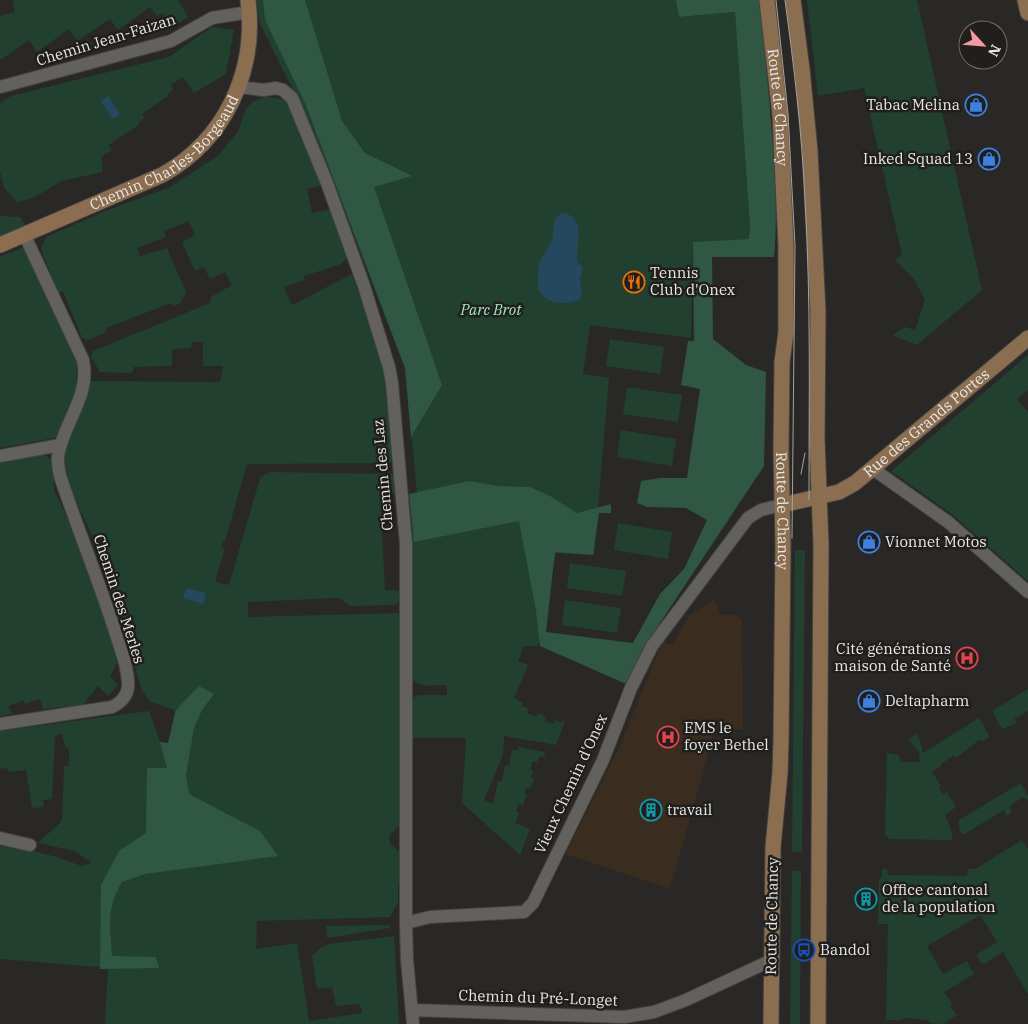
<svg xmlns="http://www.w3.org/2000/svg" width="1028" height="1024" font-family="'IBM Plex Serif',serif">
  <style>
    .medical { fill: #3b2c20 }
    .green { fill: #214030 }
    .forest { fill: #305743 }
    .water { fill: #25485e }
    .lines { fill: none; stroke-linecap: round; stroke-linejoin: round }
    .street-casing { stroke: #454443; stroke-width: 14 }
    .secondary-casing { stroke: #454443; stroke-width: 17 }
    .street { stroke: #63615e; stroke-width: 12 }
    .secondary { stroke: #8b6e50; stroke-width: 15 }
    .tram { stroke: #a4a3a2; stroke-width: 1 }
    .labels { text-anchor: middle; stroke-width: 5; stroke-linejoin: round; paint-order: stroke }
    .street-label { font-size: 15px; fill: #e8e7e6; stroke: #201f1c }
    .poi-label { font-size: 15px; fill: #e8e7e6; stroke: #201f1c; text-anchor: start }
    .park-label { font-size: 15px; font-style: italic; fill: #a4e8c3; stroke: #201f1c }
  </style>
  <rect width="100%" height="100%" fill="#292826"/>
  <path class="medical" d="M 714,599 L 721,615 L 737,615 L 742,619 L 743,729 L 715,729 L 670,889 L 565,854 L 620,746 L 654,662 L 663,642 L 672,645 L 689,616 Z"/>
  <path class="green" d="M 13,0 L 178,0 L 188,17 L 172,27 L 162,13 L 157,16 L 150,7 L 118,30 L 110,19 L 77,41 L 69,29 L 37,52 L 29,40 L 0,60 L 0,16 L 15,12 Z
    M 257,0 L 676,0 L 679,17 L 735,12 L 750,227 L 750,239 L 693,243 L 691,338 L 590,325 L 583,374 L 609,378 L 594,555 L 556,553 L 538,646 L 524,646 L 518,661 L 528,665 L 514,698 L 523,703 L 522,706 L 529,709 L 527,713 L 536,717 L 538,713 L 546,717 L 545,721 L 553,724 L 555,720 L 562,723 L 563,720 L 565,721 L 556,745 L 504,736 L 503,755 L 484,800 L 493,804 L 498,781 L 502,781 L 505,765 L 509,766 L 512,750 L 518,750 L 519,747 L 545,752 L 544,757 L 540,756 L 537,762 L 533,761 L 530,769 L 533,771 L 531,778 L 534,779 L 530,789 L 526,788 L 524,794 L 527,795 L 523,805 L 519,804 L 516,811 L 519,813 L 515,823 L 530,829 L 520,855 L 462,803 L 466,738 L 411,738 L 411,701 L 414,697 L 419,695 L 447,695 L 447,685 C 433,685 419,689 411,677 L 410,545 L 418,504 L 405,368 L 312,128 L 259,22 Z
    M 807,0 L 917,0 L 982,290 L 917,345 L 892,335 L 905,327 L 915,330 L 925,300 L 914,279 L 895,260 L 902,255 L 864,88 L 818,96 Z
    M 212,27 L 234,30 L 226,74 L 194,93 L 183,77 L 171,85 L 173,90 L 168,94 L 168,96 L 142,114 L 145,118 L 139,122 L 140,124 L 109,145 L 112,150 L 101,157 L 103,172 L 62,181 L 33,198 L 17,202 L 4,188 L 0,171 L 0,103 L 11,96 L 169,57 Z
    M 265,97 L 275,98 L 285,100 L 289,104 L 301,139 L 308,146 L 322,182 L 320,186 L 307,189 L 312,213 L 332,209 L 349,257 L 341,264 L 304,276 L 305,280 L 284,287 L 292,305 L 352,274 L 383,363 L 393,459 L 390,463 L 247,464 L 225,541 L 223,541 L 221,547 L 225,548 L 215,582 L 229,585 L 260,478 L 269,472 L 395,474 L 396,493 L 380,493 L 385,590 L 402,591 L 403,598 L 395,605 L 350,606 L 339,598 L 248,602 L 248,617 L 402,613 L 403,821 L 389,837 L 390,844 L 402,854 L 402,877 L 398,884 L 398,903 L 390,917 L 257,921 L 256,949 L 297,943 L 309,1021 L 362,1013 L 360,1004 L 336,1006 L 332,987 L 317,989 L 312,956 L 320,948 L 329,944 L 394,936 L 399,1024 L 105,1024 L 108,968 L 0,959 L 0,843 L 57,857 L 82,866 L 92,863 L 75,851 L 38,843 L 62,821 L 64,766 L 69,766 L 69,750 L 65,746 L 62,734 L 55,735 L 52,799 L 43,800 L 44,807 L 32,808 L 26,770 L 8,772 L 7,768 L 0,769 L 0,731 L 149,711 L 160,742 L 168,743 L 175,710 L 151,702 L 142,691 L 118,609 L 95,545 L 104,542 L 100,533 L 92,536 L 67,481 L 63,454 L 91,381 L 220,382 L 223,366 L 203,366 L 203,342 L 192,342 L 191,348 L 172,349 L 172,366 L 134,367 L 132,373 L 100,372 L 91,357 L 93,351 L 210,303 L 211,297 L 232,285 L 225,272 L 210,279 L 204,267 L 195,271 L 182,242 L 195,235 L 189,221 L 164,231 L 166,237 L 137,248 L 140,256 L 167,248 L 186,292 L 181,303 L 173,306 L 171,303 L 106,328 L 107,332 L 88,340 L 82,338 L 63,291 L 58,293 L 41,249 L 46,237 L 103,212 L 170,187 L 219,155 L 238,131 L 246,108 L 254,101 Z
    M 0,216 L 20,217 L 26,227 L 0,237 Z
    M 24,247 L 77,364 L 76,392 L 59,437 L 0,448 L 0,257 Z
    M 610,339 L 664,347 L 660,374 L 606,366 Z
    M 1028,355 L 1028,390 L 1017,399 L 1028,412 L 1028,581 L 953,515 L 891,471 Z
    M 627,387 L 682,395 L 678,422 L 623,414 Z
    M 621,430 L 676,439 L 672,466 L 617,457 Z
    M 43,454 L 52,460 L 54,490 L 71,526 L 94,583 L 113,643 L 117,663 L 110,676 L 118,685 L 108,696 L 98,686 L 83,705 L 43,709 L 40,699 L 25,704 L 24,700 L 8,706 L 12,714 L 0,716 L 0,463 Z
    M 618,523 L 672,532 L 668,559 L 614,550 Z
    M 795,550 L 805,550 L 802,852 L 792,852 Z
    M 570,563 L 626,571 L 622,596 L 567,588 Z
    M 565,600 L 621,608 L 617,633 L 562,625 Z
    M 1028,689 L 1028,711 L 1014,719 L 1017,723 L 1002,729 L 992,711 Z
    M 979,718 L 990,737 L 983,741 L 979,740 L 957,757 L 953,756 L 941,764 L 940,767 L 932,772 L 941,786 L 939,787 L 943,794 L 947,792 L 956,807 L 945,815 L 950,826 L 953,840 L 888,839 L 888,836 L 885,836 L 887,753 L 899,755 L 901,762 L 920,762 L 919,752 L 908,739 L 918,734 L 923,753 Z
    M 1021,783 L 1028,796 L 1028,800 L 1023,797 L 1011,805 L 1010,809 L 1012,812 L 1007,816 L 1004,810 L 963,835 L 959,829 L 959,820 Z
    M 1022,840 L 1028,849 L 1028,994 L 1003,952 L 984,964 L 981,963 L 976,955 L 997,942 L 980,915 L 927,946 L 943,974 L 967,961 L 974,974 L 944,992 L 953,1004 L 950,1006 L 957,1015 L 943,1024 L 930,1023 L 930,1021 C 920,1020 913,1018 904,1018 L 901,1020 L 886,1020 L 888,924 L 878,924 L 879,879 L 882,878 L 882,869 L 887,869 L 888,875 L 967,876 L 968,869 L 975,869 Z
    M 792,871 L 801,871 L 800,1024 L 790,1024 Z
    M 389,925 L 390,928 L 327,938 L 326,926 Z"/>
  <path class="forest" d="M 263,0 L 305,0 L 342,121 L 365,153 L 412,176 L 374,187 L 442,385 L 411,437 L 405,368 L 305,103 L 265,20 Z
    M 676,0 L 759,0 C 764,41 768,82 771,123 C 775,168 778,213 774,257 L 712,257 L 713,339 L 746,365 L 766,372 L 764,466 L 642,650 L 626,684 L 540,646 L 536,611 L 519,521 L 414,542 L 409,494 L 469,481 L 498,486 L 530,487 L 550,496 L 577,513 L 611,504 L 611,513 L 599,513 L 593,555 L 555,552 L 546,632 L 633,643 L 660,594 L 684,569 L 707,520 L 686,508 L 647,507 L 637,503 L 641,481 L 660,478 L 687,478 L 700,389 L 681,385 L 688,341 L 694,341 L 693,242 L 749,239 L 750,227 L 735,12 L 679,17 Z
    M 199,686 L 214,694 L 202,710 L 194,728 L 186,775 L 189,794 L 260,831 L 278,856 L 145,874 L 122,882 C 106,908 110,927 112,956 L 156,957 L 159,968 L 100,969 L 101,885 L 119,851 L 146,833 L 147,768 L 167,768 L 160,742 L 168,743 L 176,710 Z"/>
  <path class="water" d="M 108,96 L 120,114 L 113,119 L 101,101 Z
    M 563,213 C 588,217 575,245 577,262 L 583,267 L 580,279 L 582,294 L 579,300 C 564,305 547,305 538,289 C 538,280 537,269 540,261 C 543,254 549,248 552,240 C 556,229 549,219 563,213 Z
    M 186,588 L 206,593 L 203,604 L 183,598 Z"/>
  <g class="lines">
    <g class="street-casing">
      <path id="street" d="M 0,87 L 171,41 L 212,18 L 249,12
        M 238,87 L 264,90 L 276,88 L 283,90 L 292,98 L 327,183 L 364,286 L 389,367 L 392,383 L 406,544 L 406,923 L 407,960 L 413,1024
        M 0,456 L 60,445
        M 873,469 L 948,522 L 1028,592
        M 0,724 L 112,707 C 120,703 127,697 128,687 C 129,668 119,646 114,628 C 97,576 77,527 60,476 C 59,469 57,462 58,456 C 63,423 91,396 83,360 L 24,234
        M 0,838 L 30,845
        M 406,923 L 430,917 L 524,912 L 533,903 L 603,760 L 631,688 L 652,646 L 748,518 L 761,510 L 782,505
        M 412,1010 L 624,1017 L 654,1012 L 686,1000 L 772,960"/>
    </g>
    <g class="secondary-casing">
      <g id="secondary">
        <path id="s1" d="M 767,0 L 780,115 L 786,246 L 786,332 L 782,362 L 781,449 L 783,545 L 781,741 L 780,773 L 773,847 L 771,1024"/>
        <path d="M 793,0 L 802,69 L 810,151 L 818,311 L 817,439 L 821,545 L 818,1024"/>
        <path d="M 1025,0 L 1028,13"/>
        <path id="s2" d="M 0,245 L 162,175 C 225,140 257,72 248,0"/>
        <path id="s3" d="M 782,505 L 839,492 L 855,483 L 1028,338"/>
      </g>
    </g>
    <use href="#street" class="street"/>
    <use href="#secondary" class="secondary"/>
    <path class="tram" d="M 776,0 L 788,114 L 795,246 L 792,538
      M 785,0 C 794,66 802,133 805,200 C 811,300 809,400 809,500
      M 801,474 L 805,453"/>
  </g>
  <defs>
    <g id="shop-ring" transform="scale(1.125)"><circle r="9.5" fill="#201f1c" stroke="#3f7fe0" stroke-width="1.5"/><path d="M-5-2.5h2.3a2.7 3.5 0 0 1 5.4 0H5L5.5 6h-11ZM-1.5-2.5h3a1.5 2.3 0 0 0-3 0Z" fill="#3f7fe0"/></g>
    <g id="restaurant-ring" transform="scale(1.125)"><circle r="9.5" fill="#201f1c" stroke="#e8710a" stroke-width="1.5"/><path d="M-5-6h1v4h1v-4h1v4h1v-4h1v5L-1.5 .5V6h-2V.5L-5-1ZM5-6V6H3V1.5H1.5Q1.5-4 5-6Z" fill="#e8710a"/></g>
    <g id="hospital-ring" transform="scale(1.125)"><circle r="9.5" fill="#201f1c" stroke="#e0444e" stroke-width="1.5"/><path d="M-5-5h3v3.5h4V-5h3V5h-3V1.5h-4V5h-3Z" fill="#e0444e"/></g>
    <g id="building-ring" transform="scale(1.125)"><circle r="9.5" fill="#201f1c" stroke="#0f9aa8" stroke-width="1.5"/><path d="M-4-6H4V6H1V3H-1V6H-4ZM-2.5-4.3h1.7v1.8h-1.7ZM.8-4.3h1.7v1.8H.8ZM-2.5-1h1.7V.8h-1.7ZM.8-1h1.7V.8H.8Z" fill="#0f9aa8"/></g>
    <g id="bus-ring" transform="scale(1.125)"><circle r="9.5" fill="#201f1c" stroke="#1a4fb4" stroke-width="1.5"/><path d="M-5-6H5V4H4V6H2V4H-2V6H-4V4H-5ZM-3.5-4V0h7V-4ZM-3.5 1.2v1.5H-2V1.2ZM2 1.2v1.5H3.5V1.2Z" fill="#1a4fb4"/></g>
  </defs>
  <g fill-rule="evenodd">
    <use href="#shop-ring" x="976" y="105"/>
    <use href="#shop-ring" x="989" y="159"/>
    <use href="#restaurant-ring" x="634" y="282"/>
    <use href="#shop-ring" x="869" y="542"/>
    <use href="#hospital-ring" x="967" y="658"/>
    <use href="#shop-ring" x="869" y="701"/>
    <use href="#hospital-ring" x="668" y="737"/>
    <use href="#building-ring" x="651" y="810"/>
    <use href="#building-ring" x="866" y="899"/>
    <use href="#bus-ring" x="804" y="950"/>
  </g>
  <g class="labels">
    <g class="street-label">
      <text transform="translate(106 40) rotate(-17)" y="5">Chemin Jean-Faizan</text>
      <text dy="5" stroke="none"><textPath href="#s1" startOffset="108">Route de Chancy</textPath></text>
      <text dy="5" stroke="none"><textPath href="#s2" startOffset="192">Chemin Charles-Borgeaud</textPath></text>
      <text dy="5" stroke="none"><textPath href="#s3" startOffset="170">Rue des Grands Portes</textPath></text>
      <text transform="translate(383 475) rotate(-95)" y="5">Chemin des Laz</text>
      <text dy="5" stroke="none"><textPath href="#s1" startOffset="512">Route de Chancy</textPath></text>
      <text transform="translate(119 599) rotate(72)" y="5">Chemin des Merles</text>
      <text transform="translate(571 784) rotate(-65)" y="5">Vieux Chemin d'Onex</text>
      <text transform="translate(772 916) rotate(-89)" y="5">Route de Chancy</text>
      <text transform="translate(538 998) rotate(2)" y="5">Chemin du Pré-Longet</text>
    </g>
    <g class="poi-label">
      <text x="960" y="110" text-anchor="end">Tabac Melina</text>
      <text x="973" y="164" text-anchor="end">Inked Squad 13</text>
      <text x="650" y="278">Tennis<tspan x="650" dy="17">Club d'Onex</tspan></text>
      <text x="885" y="547">Vionnet Motos</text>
      <text x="951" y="654" text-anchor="end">Cité générations<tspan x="951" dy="17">maison de Santé</tspan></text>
      <text x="885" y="706">Deltapharm</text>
      <text x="684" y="733">EMS le<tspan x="684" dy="17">foyer Bethel</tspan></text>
      <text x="667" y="815">travail</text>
      <text x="882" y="895">Office cantonal<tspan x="882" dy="17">de la population</tspan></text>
      <text x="820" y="955">Bandol</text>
    </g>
    <g class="park-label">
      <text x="491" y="315">Parc Brot</text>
    </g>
  </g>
  <g transform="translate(983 45) rotate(116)"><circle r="24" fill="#201f1c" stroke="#706f6d"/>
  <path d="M0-4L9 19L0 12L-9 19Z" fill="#f49aa0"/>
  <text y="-8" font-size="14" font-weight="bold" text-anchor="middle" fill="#e8e7e6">N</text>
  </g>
</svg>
